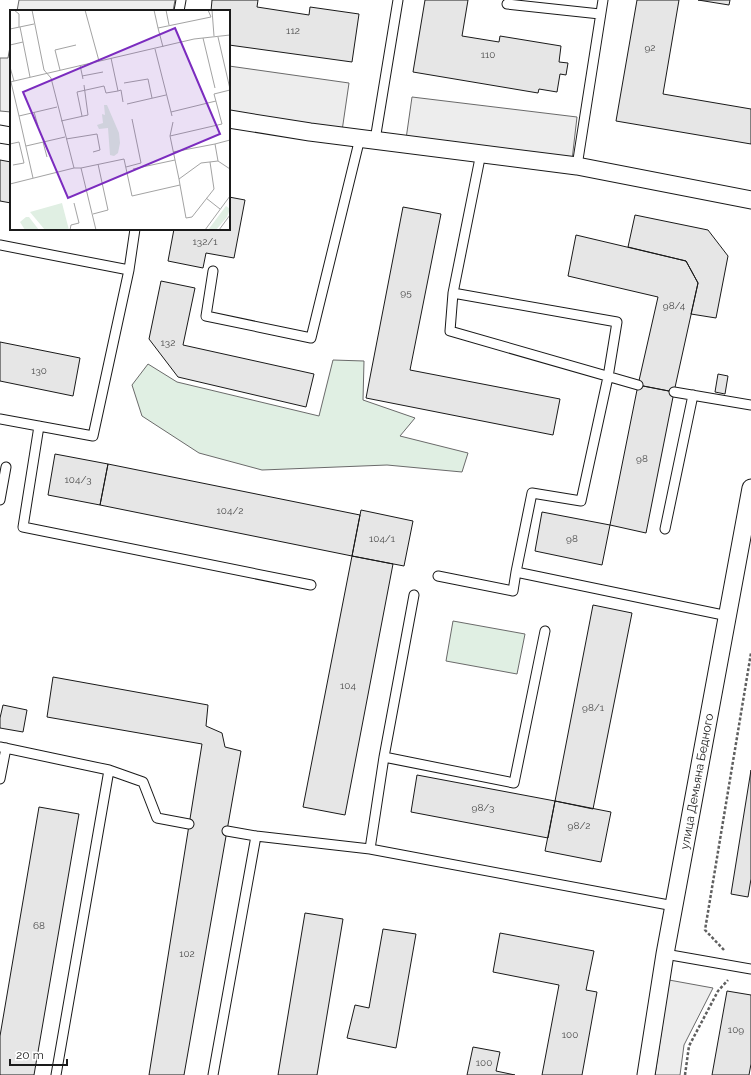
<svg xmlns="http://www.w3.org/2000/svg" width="751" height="1075" font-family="Raleway,sans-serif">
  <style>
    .green { fill: #e0efe3; stroke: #6a6a6a }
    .parking { fill: #ededed; stroke: #6a6a6a }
    .building { fill: #e6e6e6; stroke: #1a1a1a }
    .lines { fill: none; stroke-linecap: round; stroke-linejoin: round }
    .service-casing { stroke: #1a1a1a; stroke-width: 11 }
    .minor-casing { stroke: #1a1a1a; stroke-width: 19 }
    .path { stroke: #5f5f5f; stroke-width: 2.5; stroke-dasharray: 3 2; stroke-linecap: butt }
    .service { stroke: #fff; stroke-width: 9 }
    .minor { stroke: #fff; stroke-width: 17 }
    .labels { text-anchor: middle; stroke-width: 3; stroke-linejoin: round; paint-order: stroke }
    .number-label { font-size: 10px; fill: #4d4d4d }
    .street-label { font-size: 12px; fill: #1a1a1a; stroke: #fff }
    .inset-road { fill: none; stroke: #a3a3a3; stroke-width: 1 }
    .view { fill: #7b2cbf; fill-opacity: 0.15; stroke: #7b2cbf; stroke-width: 2 }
    .inset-edge { fill: none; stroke: #1a1a1a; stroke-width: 2 }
  </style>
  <rect width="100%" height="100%" fill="#fff"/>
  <path class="green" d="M 333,360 L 364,361 L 363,400 L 415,418 L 400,436 L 468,453 L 462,472 L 387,465 L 262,470 L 199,453 L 142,416 L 132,385 L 148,364 L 177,382 L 319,416 Z
    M 453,621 L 525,634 L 517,674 L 446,661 Z"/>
  <path class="parking" d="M 19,0 L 175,0 L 173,11 L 17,11 Z
    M 11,41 L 11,112 L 0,111 L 0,58 L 8,58 Z
    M 229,66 L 349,83 L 342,131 L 229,114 Z
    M 412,97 L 577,117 L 572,160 L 406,139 Z
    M 669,980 L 713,988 L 684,1045 L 680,1075 L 655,1075 Z"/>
  <path class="building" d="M 212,0 L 258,0 L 257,7 L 309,15 L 310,7 L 359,14 L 352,62 L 229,45 L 229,11 L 211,11 Z
    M 425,0 L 468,0 L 462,36 L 499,42 L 500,36 L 561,46 L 559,62 L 568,63 L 566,75 L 560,74 L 557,92 L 539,89 L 538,93 L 413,72 Z
    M 637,0 L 679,0 L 663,94 L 751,109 L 751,144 L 616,121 Z
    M 698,0 L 730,0 L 729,5 Z
    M 0,160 L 11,162 L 11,203 L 0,201 Z
    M 229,197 L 245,200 L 234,258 L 206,253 L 203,268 L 168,261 L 174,229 L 229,229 Z
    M 403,207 L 441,214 L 410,370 L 560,399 L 553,435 L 366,398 Z
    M 635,215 L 708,230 L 728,256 L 716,318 L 691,314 L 698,283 L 686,261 L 628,247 Z
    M 576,235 L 686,261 L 698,283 L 674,392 L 638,385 L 658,297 L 568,276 Z
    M 161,281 L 195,288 L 183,345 L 314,374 L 306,407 L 178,377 L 149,339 Z
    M 0,342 L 80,358 L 73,396 L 0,381 Z
    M 718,374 L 728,376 L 725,394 L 715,392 Z
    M 638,385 L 674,392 L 646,533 L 610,525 Z
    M 55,454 L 108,464 L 100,505 L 48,495 Z
    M 108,464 L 360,515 L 352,556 L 100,505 Z
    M 361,510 L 413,521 L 404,566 L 352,556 Z
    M 542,512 L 610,525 L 602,565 L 535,551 Z
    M 352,556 L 393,564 L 345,815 L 303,807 Z
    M 593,605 L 632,613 L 593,809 L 555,801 Z
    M 53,677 L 208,705 L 206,726 L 222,733 L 225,747 L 241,751 L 184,1075 L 149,1075 L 202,744 L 47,717 Z
    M 3,705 L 27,710 L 23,732 L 0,728 L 0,718 Z
    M 751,770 L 751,879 L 748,897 L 731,894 Z
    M 417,775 L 555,801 L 548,838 L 411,812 Z
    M 555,801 L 611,812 L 601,862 L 545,851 Z
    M 39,807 L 79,814 L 34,1075 L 0,1075 L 0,1036 Z
    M 305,913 L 343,919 L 317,1075 L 278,1075 Z
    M 383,929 L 416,934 L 396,1048 L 347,1038 L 355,1005 L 369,1008 Z
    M 500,933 L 594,951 L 586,990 L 597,992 L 582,1075 L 542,1075 L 559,985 L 493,972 Z
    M 727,991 L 751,995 L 751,1064 L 749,1075 L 712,1075 Z
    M 473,1047 L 500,1052 L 496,1071 L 515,1075 L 467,1075 Z"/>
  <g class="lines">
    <g class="service-casing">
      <path id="service" d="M 507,4 L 600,14
        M 179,11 L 181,0
        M 375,140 L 398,0
        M 481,153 L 453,293 L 450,331 L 638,385
        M 577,166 L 603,0
        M 0,245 L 129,270
        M 213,271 L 206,316 L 311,338 L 360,138
        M 453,293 L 617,322 L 608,377 L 581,501 L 532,493 L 516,572 L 728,616
        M 674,392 L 751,405
        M 0,419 L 93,436 L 129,270 L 135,229
        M 39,426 L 23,527 L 311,585
        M 0,500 L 6,467
        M 665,529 L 693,395
        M 438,576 L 513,591 L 516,572
        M 0,747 L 109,770 L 143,782 L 157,818 L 189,824
        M 384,757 L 514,783 L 545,631
        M 0,779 L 6,748
        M 227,831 L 256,836 L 370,849 L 674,906
        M 370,849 L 384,757 L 414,595
        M 665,954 L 751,969
        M 56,1075 L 109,770
        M 213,1075 L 256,836"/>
    </g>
    <g class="minor-casing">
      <g id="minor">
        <path d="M 229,119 L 310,132 L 577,166 L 751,200"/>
        <path d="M 0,134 L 11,136"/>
        <path id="s1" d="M 646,1075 L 665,954 L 751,488"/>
      </g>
    </g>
    <path class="path" d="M 724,950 L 705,930 L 751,653
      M 685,1075 L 689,1046 L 718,991 L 728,980"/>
    <use href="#service" class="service"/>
    <use href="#minor" class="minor"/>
  </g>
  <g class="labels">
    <g class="number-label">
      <text x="293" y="34">112</text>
      <text x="650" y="51">92</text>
      <text x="488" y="58">110</text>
      <text x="205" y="245">132/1</text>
      <text x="406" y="296">95</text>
      <text x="674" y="309">98/4</text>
      <text x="168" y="346">132</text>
      <text x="39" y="374">130</text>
      <text x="642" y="462">98</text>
      <text x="78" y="483">104/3</text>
      <text x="230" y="514">104/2</text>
      <text x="382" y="542">104/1</text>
      <text x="572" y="542">98</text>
      <text x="348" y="689">104</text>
      <text x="593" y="711">98/1</text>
      <text x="483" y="811">98/3</text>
      <text x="579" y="829">98/2</text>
      <text x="39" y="929">68</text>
      <text x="187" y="957">102</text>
      <text x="736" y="1033">109</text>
      <text x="570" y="1038">100</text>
      <text x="484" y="1066">100</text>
    </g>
    <g class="street-label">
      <text dy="4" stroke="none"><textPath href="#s1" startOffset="298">улица Демьяна Бедного</textPath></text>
    </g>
  </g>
  <g transform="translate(10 10)">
    <rect width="220" height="220" fill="#fff"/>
    <path d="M 94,95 L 97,95 L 109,123 L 110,133 L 108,143 L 104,146 L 100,145 L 98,118 L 89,119 L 87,115 L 93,113 L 92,104 L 95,105 ZM 52,193 L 59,220 L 35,220 L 20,202 ZM 216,196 L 220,199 L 217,207 L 206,220 L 198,220 ZM 16,207 L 19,207 L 29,220 L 15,220 L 10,212 Z" fill="#e0efe3"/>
    <path class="inset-road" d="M 4,0 L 9,4 L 9,17M 22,0 L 34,60 L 41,68 L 64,158 L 71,158 L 86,220M 75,0 L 89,51M 144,0 L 148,18M 156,0 L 159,15M 202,0 L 204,26M 10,17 L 20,67M 0,19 L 24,14M 208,27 L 220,79M 193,28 L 205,78M 0,35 L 13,32M 153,37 L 148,18 L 201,7 L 198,0M 145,39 L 162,106M 70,55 L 73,69M 0,57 L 4,71M 50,60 L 45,40 L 66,35M 72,66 L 93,62M 0,72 L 184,29 L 220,25M 1,72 L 9,106M 114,73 L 138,69 L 142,88M 108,81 L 111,80 L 113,92M 117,94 L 156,85M 24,102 L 28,116M 161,102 L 206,91M 72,106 L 67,82 L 94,76 L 96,83 L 108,81 L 101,48M 51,111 L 78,105 L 74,75M 163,112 L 160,126 L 169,169M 160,126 L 212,114 L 204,84 L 220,80M 56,129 L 87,124 L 90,140 L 83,142M 33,132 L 37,147M 0,134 L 9,132 L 14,153 L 3,155M 16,136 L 55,127M 163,142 L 205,134M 208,151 L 205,134 L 220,130M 116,157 L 131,153 L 122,109M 71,158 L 114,149 L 122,186 L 170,175 L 169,169 L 191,153 L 208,151 L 220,159M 123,159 L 165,150M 23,168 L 9,106 L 47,97M 0,174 L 64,158M 170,175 L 176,208 L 182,207 L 204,179 L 200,152M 196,188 L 210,199M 83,204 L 98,200 L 88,154M 60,220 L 61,215 L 69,213 L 64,193M 195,220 L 220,186M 209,220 L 220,205"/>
    <path class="view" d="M 165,18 L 210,124 L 58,188 L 13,82 Z"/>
    <rect width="220" height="220" class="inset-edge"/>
  </g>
  <path d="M10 1059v6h57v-6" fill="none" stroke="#1a1a1a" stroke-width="2"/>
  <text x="16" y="1059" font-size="12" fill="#1a1a1a" stroke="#ffffff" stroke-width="3" paint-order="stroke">20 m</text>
</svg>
